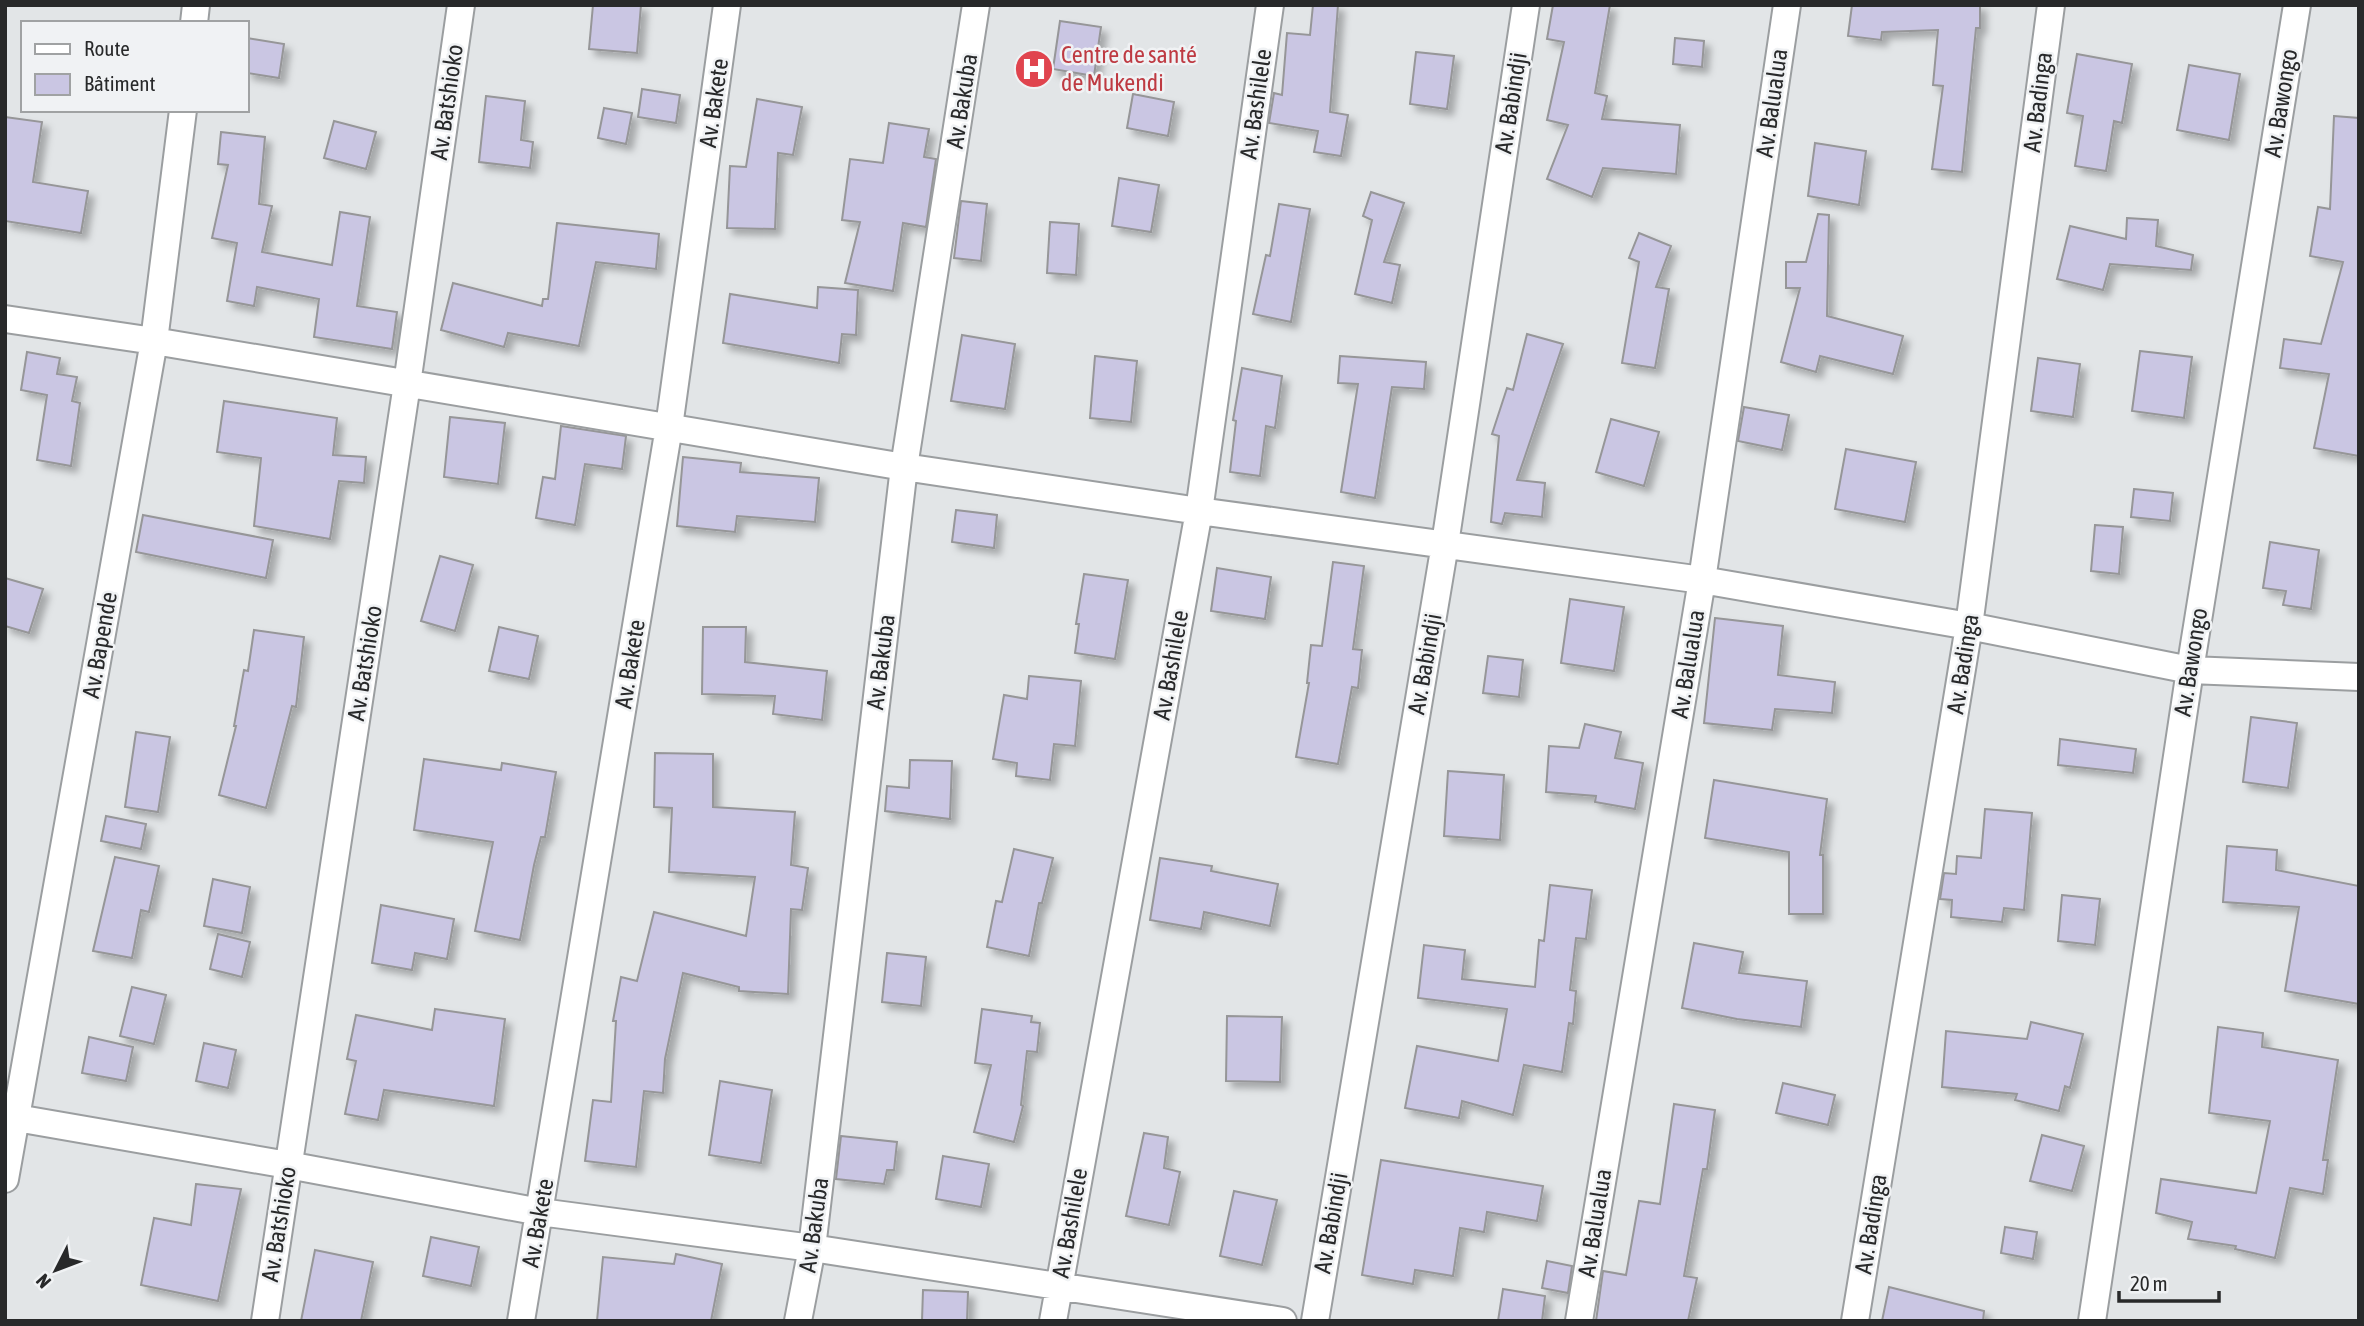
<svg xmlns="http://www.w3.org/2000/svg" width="2364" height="1326" font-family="'Asap Condensed',sans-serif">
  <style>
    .building { fill: #cac6e3; stroke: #969698; stroke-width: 2; filter: url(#shadow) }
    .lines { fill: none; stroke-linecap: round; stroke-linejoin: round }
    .street-casing { stroke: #9b9ea0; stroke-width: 30 }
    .street { stroke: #fff; stroke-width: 26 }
    .labels { text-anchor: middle; stroke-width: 5; stroke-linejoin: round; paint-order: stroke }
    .health-label { font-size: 24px; fill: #be3a42; stroke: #f0f2f4; text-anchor: start }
    .street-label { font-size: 24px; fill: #28292a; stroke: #f0f2f4 }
  </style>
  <defs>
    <filter id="shadow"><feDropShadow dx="6" dy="6" stdDeviation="3.5" flood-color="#0004"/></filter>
  </defs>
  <rect width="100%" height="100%" fill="#e2e5e7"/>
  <path class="building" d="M 593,5 L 641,5 L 637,53 L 589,49 Z
    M 1313,5 L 1338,5 L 1330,112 L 1348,115 L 1341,156 L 1314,152 L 1318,131 L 1269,123 L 1274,93 L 1282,95 L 1287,33 L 1310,35 Z
    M 1553,5 L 1610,5 L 1595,93 L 1607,96 L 1602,119 L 1680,125 L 1676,174 L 1603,168 L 1592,197 L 1547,179 L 1568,125 L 1547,120 L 1564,42 L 1547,39 Z
    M 1852,5 L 1980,5 L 1980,28 L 1976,28 L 1962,172 L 1932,169 L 1943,86 L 1933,85 L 1938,30 L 1882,32 L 1881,40 L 1848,36 Z
    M 1060,21 L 1101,27 L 1094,76 L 1053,69 Z
    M 247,38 L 284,44 L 279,78 L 247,73 Z
    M 1675,38 L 1704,41 L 1702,67 L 1673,64 Z
    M 1416,52 L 1454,56 L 1447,109 L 1410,104 Z
    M 2077,54 L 2132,64 L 2122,123 L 2114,121 L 2106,171 L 2075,166 L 2083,116 L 2067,113 Z
    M 2189,65 L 2240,74 L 2229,140 L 2177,130 Z
    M 642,89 L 680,95 L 676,123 L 638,117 Z
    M 1133,94 L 1174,102 L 1168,136 L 1127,128 Z
    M 486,96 L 525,101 L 521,140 L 533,142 L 530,168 L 479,162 Z
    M 757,99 L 802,107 L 793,155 L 778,153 L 775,229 L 727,228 L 730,166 L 746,167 Z
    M 604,108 L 632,113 L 626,144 L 598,138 Z
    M 2334,116 L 2359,118 L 2359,456 L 2314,448 L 2329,374 L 2280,368 L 2284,339 L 2321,344 L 2343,262 L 2310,256 L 2318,207 L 2330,209 Z
    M 5,117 L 42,122 L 33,182 L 88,191 L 81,233 L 5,221 Z
    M 334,121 L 376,132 L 366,169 L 324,158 Z
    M 889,123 L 929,129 L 924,157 L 936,159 L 926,227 L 903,223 L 893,291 L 845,283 L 860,222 L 842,220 L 850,159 L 883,163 Z
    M 221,132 L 265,137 L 259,204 L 272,206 L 262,252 L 332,265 L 340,212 L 370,217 L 357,306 L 397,312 L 392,349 L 314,337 L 319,299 L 257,287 L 254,306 L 227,301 L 237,243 L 212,238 L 228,165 L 218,164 Z
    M 1815,143 L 1866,151 L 1859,205 L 1808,196 Z
    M 1119,178 L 1159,185 L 1151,232 L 1112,226 Z
    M 1371,192 L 1404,203 L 1384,262 L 1400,265 L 1392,303 L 1355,294 L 1372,220 L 1363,216 Z
    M 961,201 L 987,204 L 981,261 L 954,258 Z
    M 1279,204 L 1310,209 L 1291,322 L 1253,314 L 1266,255 L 1270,256 Z
    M 1818,214 L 1829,215 L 1827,316 L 1903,336 L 1893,374 L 1820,356 L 1816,372 L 1781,362 L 1800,288 L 1786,288 L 1786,262 L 1806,262 Z
    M 2127,218 L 2158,220 L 2156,246 L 2193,255 L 2191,270 L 2110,264 L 2103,290 L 2057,279 L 2070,226 L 2126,239 Z
    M 1050,222 L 1079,224 L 1076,275 L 1047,273 Z
    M 557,223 L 659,234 L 656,269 L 596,262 L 579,346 L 508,333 L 504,347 L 441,330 L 453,283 L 542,306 L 543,299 L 548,299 Z
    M 1639,233 L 1671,246 L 1656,287 L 1669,289 L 1655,368 L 1622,363 L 1639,262 L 1629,258 Z
    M 818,287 L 858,290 L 856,335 L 842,334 L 839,363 L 723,343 L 730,294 L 817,308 Z
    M 1527,334 L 1563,344 L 1517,480 L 1545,483 L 1542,517 L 1505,513 L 1502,524 L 1491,522 L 1499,436 L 1492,434 L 1507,388 L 1513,390 Z
    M 962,335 L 1015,344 L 1005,409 L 951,401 Z
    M 2140,351 L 2192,357 L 2184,418 L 2132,411 Z
    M 27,352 L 60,358 L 57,374 L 77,377 L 72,401 L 80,403 L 71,466 L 37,460 L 47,395 L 21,390 Z
    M 1095,356 L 1137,361 L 1131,422 L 1090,418 Z
    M 1340,356 L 1426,362 L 1424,389 L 1392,387 L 1375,498 L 1341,492 L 1358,384 L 1338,383 Z
    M 2038,358 L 2080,364 L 2073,417 L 2031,411 Z
    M 1242,368 L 1282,376 L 1275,428 L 1266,426 L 1260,476 L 1230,472 L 1236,421 L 1233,420 Z
    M 224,401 L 337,418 L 333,455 L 366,457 L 364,483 L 339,481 L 330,539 L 254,526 L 261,458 L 217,452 Z
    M 1744,407 L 1789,415 L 1782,450 L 1738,441 Z
    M 450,417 L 505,423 L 498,484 L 444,477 Z
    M 1611,419 L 1659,432 L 1644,486 L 1596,472 Z
    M 561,426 L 626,436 L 622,469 L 585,464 L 575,525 L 536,518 L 543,477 L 555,479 Z
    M 1846,449 L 1916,462 L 1905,522 L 1835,509 Z
    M 683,457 L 741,463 L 740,472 L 819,478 L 815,522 L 737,516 L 735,532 L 677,526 Z
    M 2134,489 L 2173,493 L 2170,521 L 2131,517 Z
    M 956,510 L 997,515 L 994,548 L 952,542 Z
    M 143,515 L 273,540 L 266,578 L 136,552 Z
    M 2095,525 L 2123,527 L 2119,574 L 2091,571 Z
    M 2270,542 L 2319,550 L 2311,609 L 2283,605 L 2286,591 L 2263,588 Z
    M 440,556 L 473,565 L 455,631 L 421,621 Z
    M 1333,562 L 1364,566 L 1353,649 L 1362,650 L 1358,688 L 1352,687 L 1338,764 L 1296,757 L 1309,683 L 1307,683 L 1311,645 L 1322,646 Z
    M 1217,568 L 1271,577 L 1265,619 L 1211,611 Z
    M 1084,574 L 1128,580 L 1115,659 L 1075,653 L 1079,624 L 1076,624 Z
    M 5,578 L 43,589 L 29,633 L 5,626 Z
    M 1570,599 L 1624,607 L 1614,671 L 1561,663 Z
    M 1715,618 L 1783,626 L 1778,675 L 1835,682 L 1832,713 L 1775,709 L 1772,730 L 1704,723 Z
    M 499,627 L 538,636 L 529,679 L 489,671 Z
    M 703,627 L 746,627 L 745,662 L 827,671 L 822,720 L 773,714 L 775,696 L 702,694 Z
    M 254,630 L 304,637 L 296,707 L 292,706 L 266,808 L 219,795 L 236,726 L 234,726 L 244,670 L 248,671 Z
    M 1488,656 L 1523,660 L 1519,697 L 1483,693 Z
    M 1029,676 L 1081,681 L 1075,746 L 1054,744 L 1050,780 L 1016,776 L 1017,763 L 993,759 L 1004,695 L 1027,699 Z
    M 2251,717 L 2297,723 L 2288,788 L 2243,782 Z
    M 1585,724 L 1621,732 L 1615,758 L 1643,763 L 1635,809 L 1595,802 L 1596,796 L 1546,792 L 1549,746 L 1579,748 Z
    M 136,732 L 170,737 L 158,812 L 125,807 Z
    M 2060,739 L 2136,749 L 2133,773 L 2058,765 Z
    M 655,753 L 713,754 L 713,807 L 795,812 L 791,865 L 808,868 L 802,910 L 791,909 L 788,994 L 739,991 L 739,987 L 683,973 L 665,1059 L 663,1093 L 644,1091 L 636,1167 L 585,1161 L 593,1100 L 611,1102 L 616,1021 L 613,1021 L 621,977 L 637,981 L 654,912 L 746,936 L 755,877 L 669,872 L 672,808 L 654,807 Z
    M 424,759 L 501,770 L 502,763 L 556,772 L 545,837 L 541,837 L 534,865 L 520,940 L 475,931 L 493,842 L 414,830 Z
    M 910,760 L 952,761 L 950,819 L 885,811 L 887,786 L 909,788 Z
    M 1448,771 L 1504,775 L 1500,840 L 1444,836 Z
    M 1714,780 L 1827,799 L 1820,855 L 1823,855 L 1823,914 L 1789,914 L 1789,852 L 1705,838 Z
    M 1985,809 L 2032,813 L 2024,910 L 2004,908 L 2002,922 L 1951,917 L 1952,900 L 1940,899 L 1944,873 L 1956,874 L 1957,856 L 1981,858 Z
    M 106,816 L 146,824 L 141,849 L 101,841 Z
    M 2227,846 L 2277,850 L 2276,870 L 2359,886 L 2359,1004 L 2285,991 L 2299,907 L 2223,902 Z
    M 1014,849 L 1053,858 L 1042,903 L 1039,903 L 1029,956 L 987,947 L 996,901 L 1002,902 Z
    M 115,857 L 159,866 L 149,912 L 141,910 L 132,958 L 93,951 Z
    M 1160,858 L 1212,866 L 1211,871 L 1278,884 L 1270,926 L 1204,912 L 1201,929 L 1150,920 Z
    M 213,879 L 250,887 L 242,933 L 204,926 Z
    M 1550,885 L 1592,890 L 1586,939 L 1576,938 L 1570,990 L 1576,991 L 1573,1024 L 1569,1023 L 1562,1072 L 1524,1065 L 1513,1115 L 1462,1101 L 1459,1118 L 1405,1108 L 1417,1046 L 1498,1061 L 1507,1009 L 1418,998 L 1424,945 L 1465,950 L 1462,979 L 1535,987 L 1539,940 L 1544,941 Z
    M 2062,895 L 2100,899 L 2095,945 L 2058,941 Z
    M 381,905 L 454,919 L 447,959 L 415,953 L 412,970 L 372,963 Z
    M 218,934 L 250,942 L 242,977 L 210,969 Z
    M 1694,943 L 1743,952 L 1739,973 L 1807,981 L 1801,1027 L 1737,1019 L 1682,1008 Z
    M 887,953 L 926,957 L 921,1006 L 882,1002 Z
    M 132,987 L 166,995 L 154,1044 L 120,1036 Z
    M 435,1009 L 505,1019 L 494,1106 L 384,1090 L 378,1120 L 345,1114 L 356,1061 L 347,1059 L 356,1015 L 432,1030 Z
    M 982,1009 L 1032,1016 L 1031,1022 L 1040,1023 L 1037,1052 L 1027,1051 L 1021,1105 L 1023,1106 L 1014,1142 L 974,1132 L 991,1065 L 975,1063 Z
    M 1227,1016 L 1282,1017 L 1280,1082 L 1226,1081 Z
    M 2031,1022 L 2083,1034 L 2070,1088 L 2065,1086 L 2059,1111 L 2015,1100 L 2017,1094 L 1942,1087 L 1946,1031 L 2027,1039 Z
    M 2218,1027 L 2263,1033 L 2262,1047 L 2338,1060 L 2323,1160 L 2328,1160 L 2323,1194 L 2290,1188 L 2275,1258 L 2235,1249 L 2236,1246 L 2188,1239 L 2192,1222 L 2156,1213 L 2161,1179 L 2256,1193 L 2270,1121 L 2209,1113 Z
    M 89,1037 L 133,1047 L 126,1081 L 82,1073 Z
    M 204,1043 L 236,1050 L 228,1088 L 196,1081 Z
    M 720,1081 L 772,1090 L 761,1163 L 709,1155 Z
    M 1783,1083 L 1835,1095 L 1828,1125 L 1776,1113 Z
    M 1674,1104 L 1715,1110 L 1707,1169 L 1703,1169 L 1684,1276 L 1697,1278 L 1688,1321 L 1596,1321 L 1603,1271 L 1626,1275 L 1639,1201 L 1660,1204 Z
    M 1144,1133 L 1168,1137 L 1164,1168 L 1180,1172 L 1169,1225 L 1126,1216 Z
    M 2042,1135 L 2084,1146 L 2072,1191 L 2030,1181 Z
    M 841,1136 L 897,1142 L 894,1170 L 887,1170 L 884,1184 L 836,1179 Z
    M 943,1156 L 989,1164 L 981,1207 L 936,1199 Z
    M 1381,1160 L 1543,1186 L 1537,1221 L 1487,1212 L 1484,1232 L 1460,1228 L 1453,1276 L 1415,1270 L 1413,1284 L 1362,1275 Z
    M 196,1184 L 241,1189 L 218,1301 L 141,1285 L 154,1218 L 191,1225 Z
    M 1234,1191 L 1277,1200 L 1262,1265 L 1220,1256 Z
    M 2005,1227 L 2037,1232 L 2033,1259 L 2001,1253 Z
    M 431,1237 L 479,1247 L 471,1286 L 423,1276 Z
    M 315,1250 L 373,1262 L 361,1321 L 301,1321 Z
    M 676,1254 L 722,1264 L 711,1321 L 597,1321 L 603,1257 L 674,1264 Z
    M 1547,1261 L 1572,1266 L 1568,1293 L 1542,1288 Z
    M 1889,1287 L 1984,1311 L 1983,1321 L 1882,1321 Z
    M 1503,1289 L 1545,1296 L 1542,1321 L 1498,1321 Z
    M 923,1290 L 968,1292 L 967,1321 L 922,1321 Z"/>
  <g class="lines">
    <g class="street-casing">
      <path id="street" d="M 194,23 L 196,5
        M 5,319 L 154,341 L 904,467 L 1199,511 L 1702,580 L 1969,626 L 2190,670 L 2359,677
        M 5,1116 L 288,1165 L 540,1212 L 812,1248 L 1283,1321
        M 5,1179 L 154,341 L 183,110
        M 265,1321 L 407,384 L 461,5
        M 521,1321 L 669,427 L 727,5
        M 798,1321 L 812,1248 L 904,467 L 976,5
        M 1053,1321 L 1199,511 L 1270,5
        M 1315,1321 L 1445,544 L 1526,5
        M 1579,1321 L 1702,580 L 1787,5
        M 1855,1321 L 1969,626 L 2051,5
        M 2092,1321 L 2190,670 L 2297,5"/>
    </g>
    <use href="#street" class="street"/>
  </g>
  <defs>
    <g id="hospital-disc" transform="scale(2.0125)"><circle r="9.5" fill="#e0444e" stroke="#f0f2f4"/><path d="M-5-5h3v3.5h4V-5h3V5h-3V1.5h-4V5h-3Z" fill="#fff"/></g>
  </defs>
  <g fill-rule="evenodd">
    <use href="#hospital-disc" x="1034" y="69"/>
  </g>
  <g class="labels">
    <g class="health-label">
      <text x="1061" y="63">Centre de santé<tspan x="1061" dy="28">de Mukendi</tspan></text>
    </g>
    <g class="street-label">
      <text transform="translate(962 101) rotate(-81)" y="8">Av. Bakuba</text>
      <text transform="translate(447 102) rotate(-82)" y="8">Av. Batshioko</text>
      <text transform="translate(2038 102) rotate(-83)" y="8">Av. Badinga</text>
      <text transform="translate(714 103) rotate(-82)" y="8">Av. Bakete</text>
      <text transform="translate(1511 103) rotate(-81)" y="8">Av. Babindji</text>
      <text transform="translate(1772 103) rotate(-82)" y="8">Av. Balualua</text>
      <text transform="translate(2281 103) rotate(-81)" y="8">Av. Bawongo</text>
      <text transform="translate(1256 104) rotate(-82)" y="8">Av. Bashilele</text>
      <text transform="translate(100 645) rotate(-80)" y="8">Av. Bapende</text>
      <text transform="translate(881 662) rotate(-83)" y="8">Av. Bakuba</text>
      <text transform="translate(2191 662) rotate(-81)" y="8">Av. Bawongo</text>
      <text transform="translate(365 663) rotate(-81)" y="8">Av. Batshioko</text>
      <text transform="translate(630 664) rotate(-81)" y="8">Av. Bakete</text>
      <text transform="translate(1425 664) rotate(-80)" y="8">Av. Babindji</text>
      <text transform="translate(1688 664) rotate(-81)" y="8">Av. Balualua</text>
      <text transform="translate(1963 664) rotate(-81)" y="8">Av. Badinga</text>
      <text transform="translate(1171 665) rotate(-80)" y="8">Av. Bashilele</text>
      <text transform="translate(538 1223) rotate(-80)" y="8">Av. Bakete</text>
      <text transform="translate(1070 1223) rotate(-80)" y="8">Av. Bashilele</text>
      <text transform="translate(1331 1223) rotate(-80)" y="8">Av. Babindji</text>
      <text transform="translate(1595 1223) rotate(-81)" y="8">Av. Balualua</text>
      <text transform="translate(279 1224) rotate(-81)" y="8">Av. Batshioko</text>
      <text transform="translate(1871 1224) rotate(-81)" y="8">Av. Badinga</text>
      <text transform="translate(814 1225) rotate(-82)" y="8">Av. Bakuba</text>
    </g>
  </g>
  <rect width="2364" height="1326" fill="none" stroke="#28292a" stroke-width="14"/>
  <rect x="21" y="21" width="228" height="91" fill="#f0f2f4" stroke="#a0a2a3" stroke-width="2"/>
  <rect x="35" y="44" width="35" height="10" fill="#ffffff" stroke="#a0a2a3" stroke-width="2"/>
  <text x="84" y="56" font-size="21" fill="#28292a">Route</text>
  <rect x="35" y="74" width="35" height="21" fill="#cac6e3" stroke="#a0a2a3" stroke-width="2"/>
  <text x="84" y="91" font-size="21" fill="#28292a">Bâtiment</text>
  <g transform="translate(56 1270) rotate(228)" stroke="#f0f2f4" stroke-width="5" paint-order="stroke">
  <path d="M0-5L12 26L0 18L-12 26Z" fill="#28292a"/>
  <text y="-10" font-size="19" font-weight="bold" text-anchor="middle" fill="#28292a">N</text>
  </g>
  <path d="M2119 1291v10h100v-10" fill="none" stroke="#28292a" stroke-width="3.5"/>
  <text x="2130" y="1291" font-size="21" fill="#28292a" stroke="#f0f2f4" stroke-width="5" paint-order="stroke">20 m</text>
</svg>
